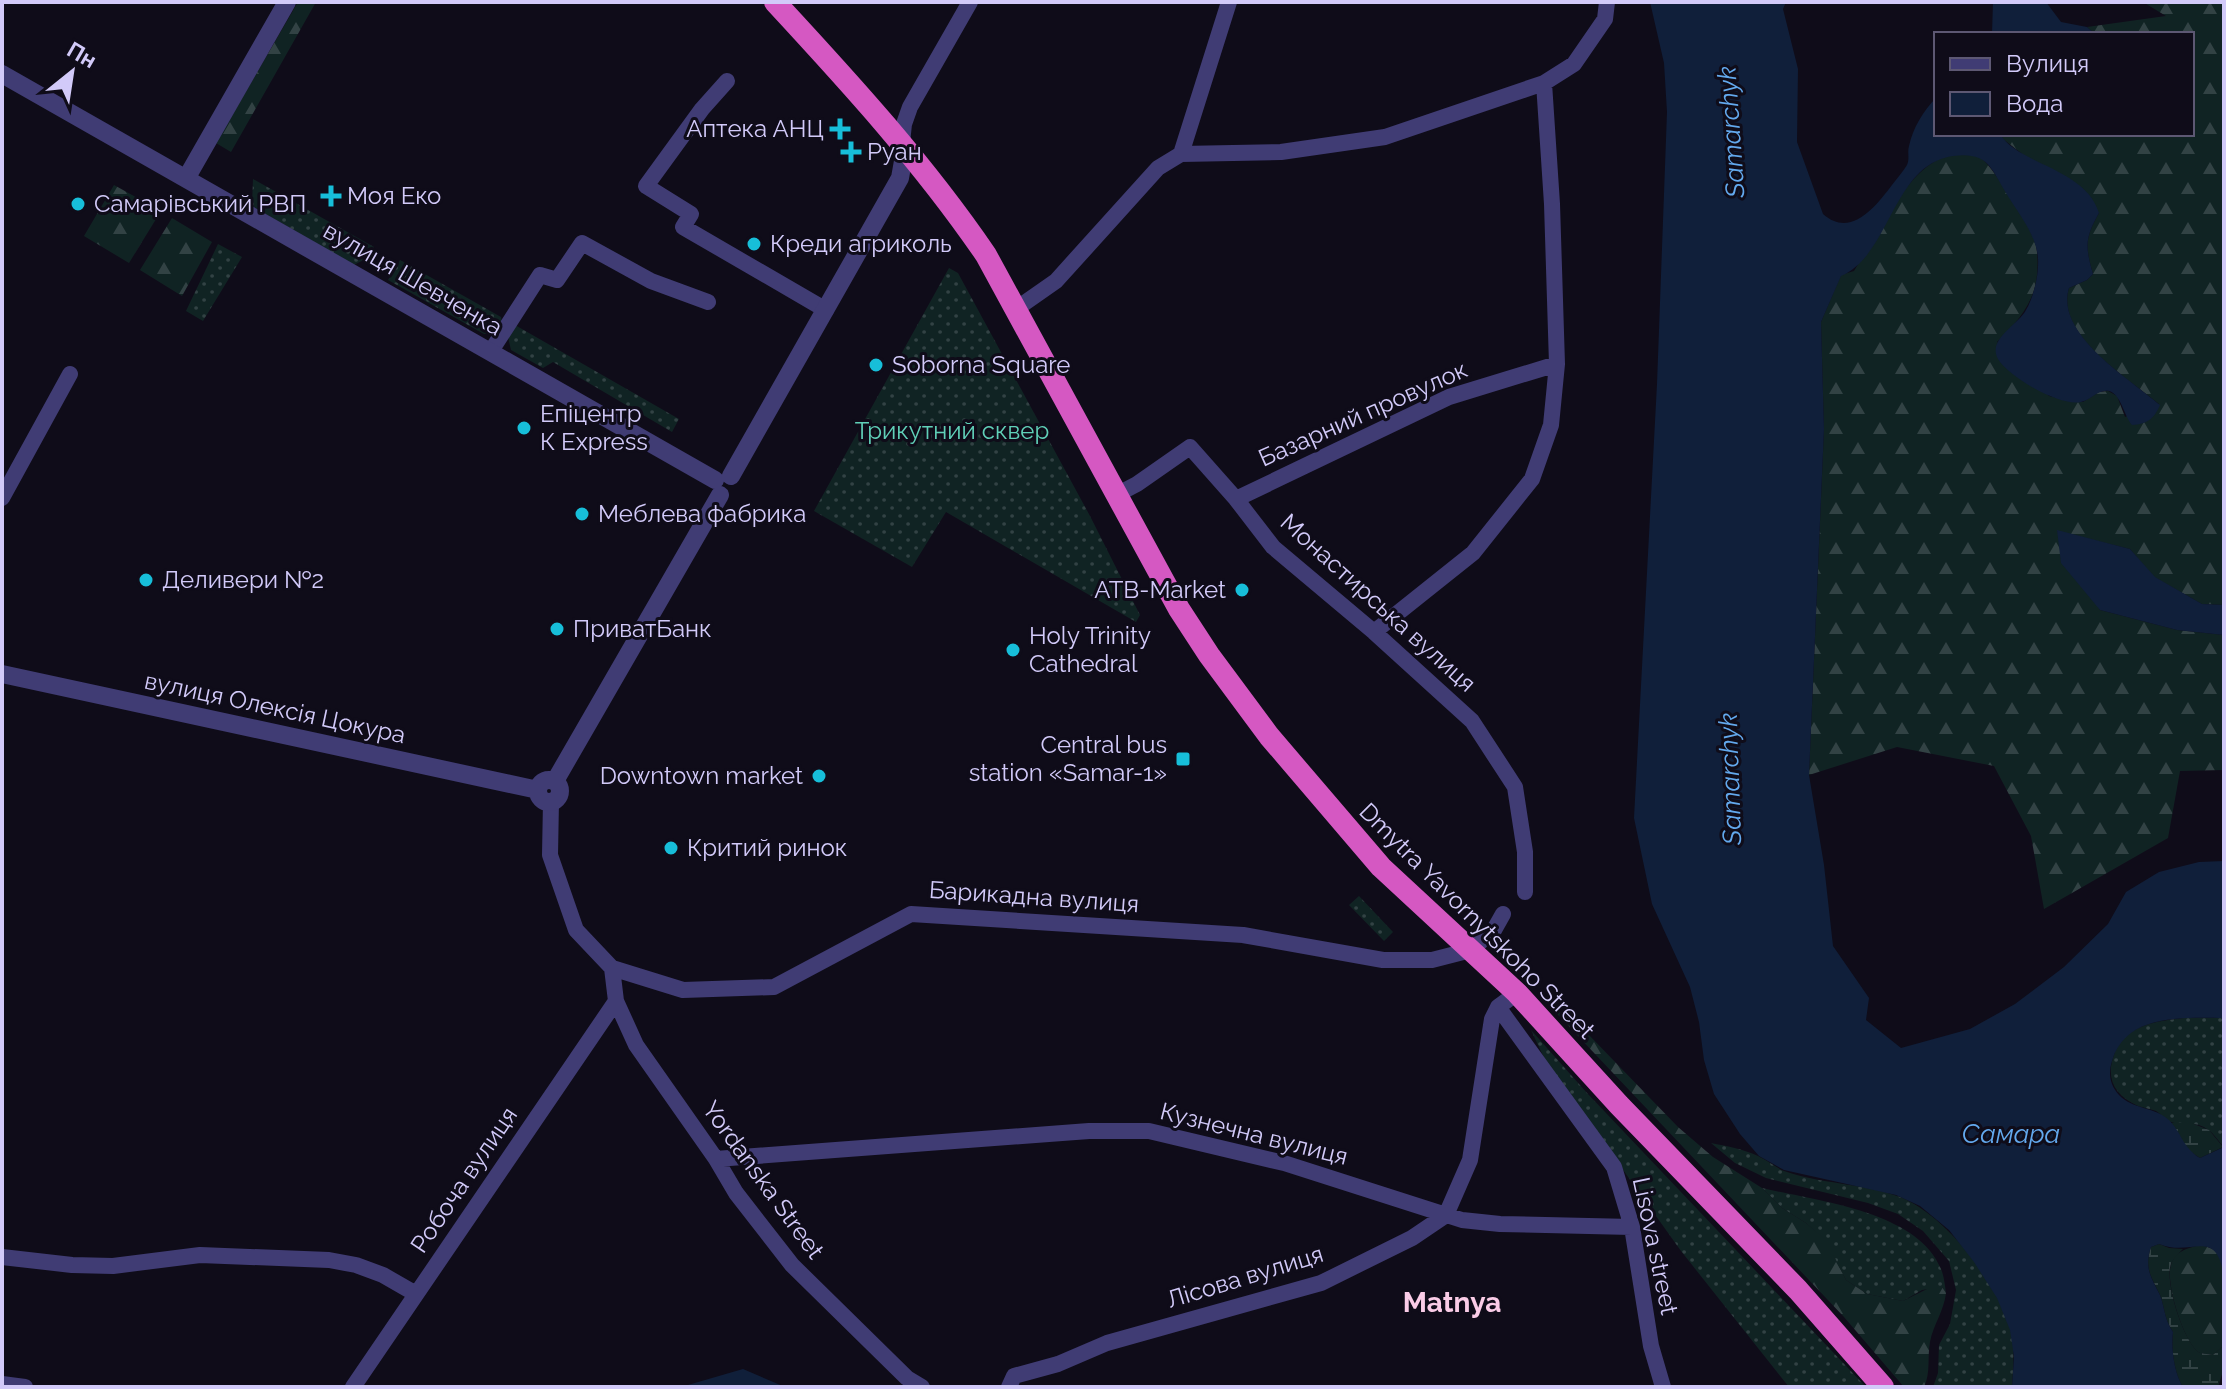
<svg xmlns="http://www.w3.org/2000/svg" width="2226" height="1389" font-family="Raleway,sans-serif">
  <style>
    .grass { fill: url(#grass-dots) }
    .forest { fill: url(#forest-firs) }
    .wetland { fill: url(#wetland-marsh) }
    .water { fill: #101f3a }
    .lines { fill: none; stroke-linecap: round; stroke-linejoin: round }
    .minor { stroke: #403c74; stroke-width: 16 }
    .tertiary { stroke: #403c74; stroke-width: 18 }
    .trunk { stroke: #d558c2; stroke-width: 22 }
    .poi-dot { fill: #17bed9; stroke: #0f0c19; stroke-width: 3 }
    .labels { text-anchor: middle; stroke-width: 6; stroke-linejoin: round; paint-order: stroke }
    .poi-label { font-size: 24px; fill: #d2caf9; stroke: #0f0c19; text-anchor: start }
    .street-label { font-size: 24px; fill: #d2caf9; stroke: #0f0c19 }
    .park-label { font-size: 24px; fill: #60d0b8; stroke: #0f0c19 }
    .water-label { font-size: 26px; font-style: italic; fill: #63a9ee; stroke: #0f0c19 }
    .quarter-label { font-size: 28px; font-weight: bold; fill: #facce7; stroke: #0f0c19 }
  </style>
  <defs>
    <pattern id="grass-dots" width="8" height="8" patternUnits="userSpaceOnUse" patternTransform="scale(2)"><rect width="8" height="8" fill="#102323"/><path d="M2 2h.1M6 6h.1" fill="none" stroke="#324244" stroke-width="1.8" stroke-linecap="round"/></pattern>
    <pattern id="forest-firs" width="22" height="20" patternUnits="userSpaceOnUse" patternTransform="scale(2)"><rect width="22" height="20" fill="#102323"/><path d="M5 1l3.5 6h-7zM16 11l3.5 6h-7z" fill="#324244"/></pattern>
    <pattern id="wetland-marsh" width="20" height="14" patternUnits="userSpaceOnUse" patternTransform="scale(2)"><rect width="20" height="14" fill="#102323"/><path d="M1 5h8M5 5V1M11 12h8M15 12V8" fill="none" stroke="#324244"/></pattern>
  </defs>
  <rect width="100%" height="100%" fill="#0f0c19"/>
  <path class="grass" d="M 253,179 L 374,247 L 369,257 L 354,265 L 252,206 Z
    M 218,244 L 242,257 L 203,321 L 186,311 Z
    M 400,260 L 501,317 L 502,323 L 494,334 L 484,334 L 388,280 Z
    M 949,268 L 958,273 L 1090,516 L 1140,615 L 1136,622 L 946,512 L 912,567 L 814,511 Z
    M 515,325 L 679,419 L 672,432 L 553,362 L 543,368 L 511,350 L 508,337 Z
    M 1359,896 L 1393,932 L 1384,941 L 1349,905 Z
    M 2184,1018 L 2224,1018 L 2224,1147 C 2219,1142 2214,1133 2207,1129 C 2193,1120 2183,1126 2171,1122 C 2166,1121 2161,1114 2156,1111 C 2151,1109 2144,1108 2138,1106 C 2113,1095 2105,1077 2115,1052 C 2127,1024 2158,1021 2184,1018 Z
    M 1531,1030 L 1587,1093 L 1866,1387 L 1789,1387 L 1681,1251 L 1546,1062 Z
    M 1711,1143 C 1726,1146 1743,1149 1758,1156 C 1767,1160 1775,1167 1784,1171 C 1820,1184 1861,1183 1897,1196 C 1944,1212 2000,1285 2011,1332 C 2015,1351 2013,1368 2012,1387 L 1933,1387 L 1938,1373 L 1939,1345 L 1950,1324 L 1956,1290 L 1949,1261 L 1923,1231 L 1898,1214 L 1868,1203 L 1766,1178 L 1735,1163 Z
    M 1762,1188 C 1816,1201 1918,1211 1941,1269 C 1944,1276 1945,1286 1946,1293 L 1942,1287 L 1922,1290 L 1903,1301 L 1867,1294 L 1846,1280 L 1825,1240 L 1806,1223 L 1782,1208 Z"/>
  <path class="forest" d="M 298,2 L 316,2 L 231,152 L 216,143 Z
    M 2143,2 L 2224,2 L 2224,605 L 2202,604 L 2154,577 L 2130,549 L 2057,531 L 2100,610 L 2177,630 L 2224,635 L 2224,770 L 2180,771 L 2168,838 L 2044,909 L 2031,836 L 1994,766 L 1897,747 L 1809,775 L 1824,429 L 1821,322 L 1841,275 L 1854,271 C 1875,238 1904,176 1939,159 C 1947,155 1972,151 1980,157 C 1992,165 2028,224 2034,239 C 2038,250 2038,263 2037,275 C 2034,304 2017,322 1997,342 L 2049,396 L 2073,402 L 2083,402 L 2099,392 L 2108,391 L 2117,396 L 2125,417 L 2159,404 C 2129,378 2055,335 2069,288 L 2087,280 L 2093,274 C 2085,246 2085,238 2099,213 L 2003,139 L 2000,134 L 2192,134 L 2192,34 L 2095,34 L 2087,27 L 2166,16 Z
    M 114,185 L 161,211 L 129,263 L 84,236 Z
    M 172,218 L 212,242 L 182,296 L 140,270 Z
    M 1542,998 L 1587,1033 L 1678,1127 L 1713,1157 L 1762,1188 L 1782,1208 L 1806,1223 L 1826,1240 L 1846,1280 L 1867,1294 L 1903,1301 L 1935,1285 L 1942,1287 L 1946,1293 C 1944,1311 1933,1325 1930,1342 C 1927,1358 1931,1372 1924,1387 L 1904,1387 L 1844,1317 Z
    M 2200,1245 C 2209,1247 2217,1249 2221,1259 C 2226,1275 2224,1326 2224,1345 L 2213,1355 C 2212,1355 2201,1353 2200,1353 C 2184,1344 2165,1282 2171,1265 C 2175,1251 2188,1248 2200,1245 Z"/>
  <path class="wetland" d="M 2189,1122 L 2209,1130 L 2223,1147 L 2200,1158 L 2188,1150 L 2171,1123 Z
    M 2159,1244 L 2169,1248 L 2183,1249 C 2179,1253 2173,1259 2171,1264 C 2164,1281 2184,1344 2200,1353 C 2201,1353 2212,1355 2213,1355 L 2224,1345 L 2224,1368 L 2218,1387 L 2183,1387 C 2174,1373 2171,1348 2173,1332 C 2164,1319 2165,1308 2160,1295 C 2151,1276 2144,1268 2151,1247 Z"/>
  <path class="water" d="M 1650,2 L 1786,2 L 1783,9 L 1798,69 L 1797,142 L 1823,214 C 1851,239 1876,206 1892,185 C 1897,178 1903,172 1907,165 C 1910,158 1907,153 1909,146 C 1913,128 1923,111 1936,98 L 1936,134 L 2000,134 C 2019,165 2085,168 2099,213 C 2085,238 2085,246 2093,274 L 2087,280 L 2069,288 C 2055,334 2129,378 2160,405 C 2154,419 2147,424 2132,425 C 2124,416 2121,394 2109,391 C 2098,389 2091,400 2081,402 C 2060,407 2009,377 1998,359 C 1987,339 2018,325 2026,310 C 2034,296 2039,274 2038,258 C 2036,234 2018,213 2006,193 C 1990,166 1987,152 1953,156 C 1892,165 1891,255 1841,276 L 1821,322 L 1824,429 L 1809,775 L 1824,865 L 1833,946 L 1869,998 L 1866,1020 L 1901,1048 L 1970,1029 L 2015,1004 L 2064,967 L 2108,924 L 2126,892 L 2159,872 L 2199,862 L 2224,861 L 2224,1018 C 2184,1018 2126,1013 2112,1061 C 2108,1074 2110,1085 2119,1095 C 2132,1109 2155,1107 2169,1120 C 2182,1133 2182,1147 2200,1158 L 2224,1147 L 2224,1277 C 2216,1225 2192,1258 2159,1244 L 2151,1247 C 2144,1268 2151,1277 2160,1295 C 2165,1308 2164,1319 2173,1332 C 2171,1348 2174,1373 2183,1387 L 2012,1387 L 2014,1357 L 2010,1330 L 1997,1298 L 1974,1262 L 1949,1230 L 1920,1206 L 1896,1195 L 1784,1170 L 1759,1156 L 1740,1134 L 1714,1094 L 1704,1060 L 1699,1022 L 1690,987 L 1652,904 L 1634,818 L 1657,384 L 1667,112 L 1664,63 Z
    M 1993,2 L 2046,2 L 2061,22 L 2087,27 L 2095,34 L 1992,34 Z
    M 2057,530 L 2130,549 L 2155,577 L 2202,604 L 2224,605 L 2224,635 L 2177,630 L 2100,610 L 2061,563 Z
    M 743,1369 L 785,1387 L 680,1387 L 681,1387 Z"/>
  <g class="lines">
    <path class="minor" d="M 727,81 L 702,109 L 646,186 L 691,214 L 683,227 L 826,310
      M 902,143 L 904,124 L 910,107 L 970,2
      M 1181,154 L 1229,2
      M 1016,309 L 1056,281 L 1158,168 L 1181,154 L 1281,152 L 1385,137 L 1544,83 L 1574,64 L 1605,19 L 1607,2
      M 491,351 L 540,275 L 557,280 L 582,243 L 651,281 L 708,302
      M 1116,495 L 1137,484 L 1190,447 L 1236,499 L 1273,547 L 1374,632 L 1472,721 L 1515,787 L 1525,852 L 1525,892
      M 2,498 L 70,374
      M 1236,499 L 1449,397 L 1557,364
      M 1374,632 L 1473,553 L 1532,479 L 1551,425 L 1557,364 L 1552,204 L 1544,83
      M 551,801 L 550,855 L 576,930 L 612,968 L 683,990 L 774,987 L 911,914 L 1243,935 L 1383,960 L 1432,960 L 1471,950 L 1494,930 L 1503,914
      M 612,968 L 616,1001 L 636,1045 L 716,1159 L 736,1193 L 792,1265 L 907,1378 L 922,1387
      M 1498,1007 L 1614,1167 L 1632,1227 L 1651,1346 L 1663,1387
      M 716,1159 L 1089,1131 L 1149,1131 L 1284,1163 L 1462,1220 L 1500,1224 L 1632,1227
      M 2,1257 L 72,1265 L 113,1266 L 200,1255 L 329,1260 L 356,1265 L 383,1275 L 416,1294
      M 2,1384 L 25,1387
      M 353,1387 L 616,1001
      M 1009,1387 L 1014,1376 L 1058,1364 L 1107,1343 L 1321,1283 L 1412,1238 L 1446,1215 L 1470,1160 L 1492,1019 L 1498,1007 L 1517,993"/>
    <path class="tertiary" d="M 2,74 L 715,480
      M 187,177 L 287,2
      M 731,476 L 900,178 L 903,161 L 902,143
      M 2,674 L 538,790
      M538 791a11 11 0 1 1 22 0a11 11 0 1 1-22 0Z
      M 555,781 L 720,495"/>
    <path class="trunk" d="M 775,2 C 850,83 924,164 986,255 L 1179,609 L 1209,655 L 1269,736 L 1381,867 L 1517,993 L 1619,1105 L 1798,1290 L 1883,1387"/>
  </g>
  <g class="poi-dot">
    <path d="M836 117h8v8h8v8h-8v8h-8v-8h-8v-8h8z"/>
    <path d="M847 140h8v8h8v8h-8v8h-8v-8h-8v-8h8z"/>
    <path d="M327 184h8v8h8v8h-8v8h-8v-8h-8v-8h8z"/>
    <circle cx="78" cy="204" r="8"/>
    <circle cx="754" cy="244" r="8"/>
    <circle cx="876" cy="365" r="8"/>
    <circle cx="524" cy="428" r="8"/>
    <circle cx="582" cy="514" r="8"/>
    <circle cx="146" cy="580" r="8"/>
    <circle cx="1242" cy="590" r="8"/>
    <circle cx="557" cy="629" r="8"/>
    <circle cx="1013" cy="650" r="8"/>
    <rect x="1175" y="751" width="16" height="16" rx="4"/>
    <circle cx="819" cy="776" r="8"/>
    <circle cx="671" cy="848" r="8"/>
  </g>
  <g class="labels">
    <g class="poi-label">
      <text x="824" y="137" text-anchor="end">Аптека АНЦ</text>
      <text x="867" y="160">Руан</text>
      <text x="347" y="204">Моя Еко</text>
      <text x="94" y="212">Самарівський РВП</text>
      <text x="770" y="252">Креди агриколь</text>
      <text x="892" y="373">Soborna Square</text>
      <text x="540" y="422">Епіцентр<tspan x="540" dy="28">К Express</tspan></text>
      <text x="598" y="522">Меблева фабрика</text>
      <text x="162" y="588">Деливери №2</text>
      <text x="1226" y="598" text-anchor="end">ATB-Market</text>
      <text x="573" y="637">ПриватБанк</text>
      <text x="1029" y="644">Holy Trinity<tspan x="1029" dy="28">Cathedral</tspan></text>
      <text x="1167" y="753" text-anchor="end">Central bus<tspan x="1167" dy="28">station «Samar-1»</tspan></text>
      <text x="803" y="784" text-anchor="end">Downtown market</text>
      <text x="687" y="856">Критий ринок</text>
    </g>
    <g class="street-label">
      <text transform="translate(413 279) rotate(30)" y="8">вулиця Шевченка</text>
      <text transform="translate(1363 414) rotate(-24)" y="8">Базарний провулок</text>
      <text transform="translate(1378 603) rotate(42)" y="8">Монастирська вулиця</text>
      <text transform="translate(275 708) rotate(12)" y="8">вулиця Олексія Цокура</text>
      <text transform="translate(1034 897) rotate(4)" y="8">Барикадна вулиця</text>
      <text transform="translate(1477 921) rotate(45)" y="8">Dmytra Yavornytskoho Street</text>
      <text transform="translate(1254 1134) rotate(14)" y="8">Кузнечна вулиця</text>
      <text transform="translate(464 1180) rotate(-56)" y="8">Робоча вулиця</text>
      <text transform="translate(763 1180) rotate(54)" y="8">Yordanska Street</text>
      <text transform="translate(1655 1246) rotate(78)" y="8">Lisova street</text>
      <text transform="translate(1245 1277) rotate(-17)" y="8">Лісова вулиця</text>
    </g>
    <g class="park-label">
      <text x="952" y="439">Трикутний сквер</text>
    </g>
    <g class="water-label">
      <text transform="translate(1731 132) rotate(-94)" y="9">Samarchyk</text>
      <text transform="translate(1730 779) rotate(-92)" y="9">Samarchyk</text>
      <text x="2011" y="1143">Самара</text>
    </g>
    <g class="quarter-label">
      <text x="1452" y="1312">Matnya</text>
    </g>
  </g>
  <rect width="2226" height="1389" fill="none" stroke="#d2caf9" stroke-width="8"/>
  <rect x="1934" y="32" width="260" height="104" fill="#0f0c19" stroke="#5d5873" stroke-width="2"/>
  <rect x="1950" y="58" width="40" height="12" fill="#403c74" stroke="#5d5873" stroke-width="2"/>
  <text x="2006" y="72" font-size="24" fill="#d2caf9">Вулиця</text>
  <rect x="1950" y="92" width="40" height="24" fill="#101f3a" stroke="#5d5873" stroke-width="2"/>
  <text x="2006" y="112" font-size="24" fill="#d2caf9">Вода</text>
  <g transform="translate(72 72) rotate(30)" stroke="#0f0c19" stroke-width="6" paint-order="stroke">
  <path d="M0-6L14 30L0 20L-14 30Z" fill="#d2caf9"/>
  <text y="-12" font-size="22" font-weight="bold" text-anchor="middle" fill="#d2caf9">Пн</text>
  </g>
</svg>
